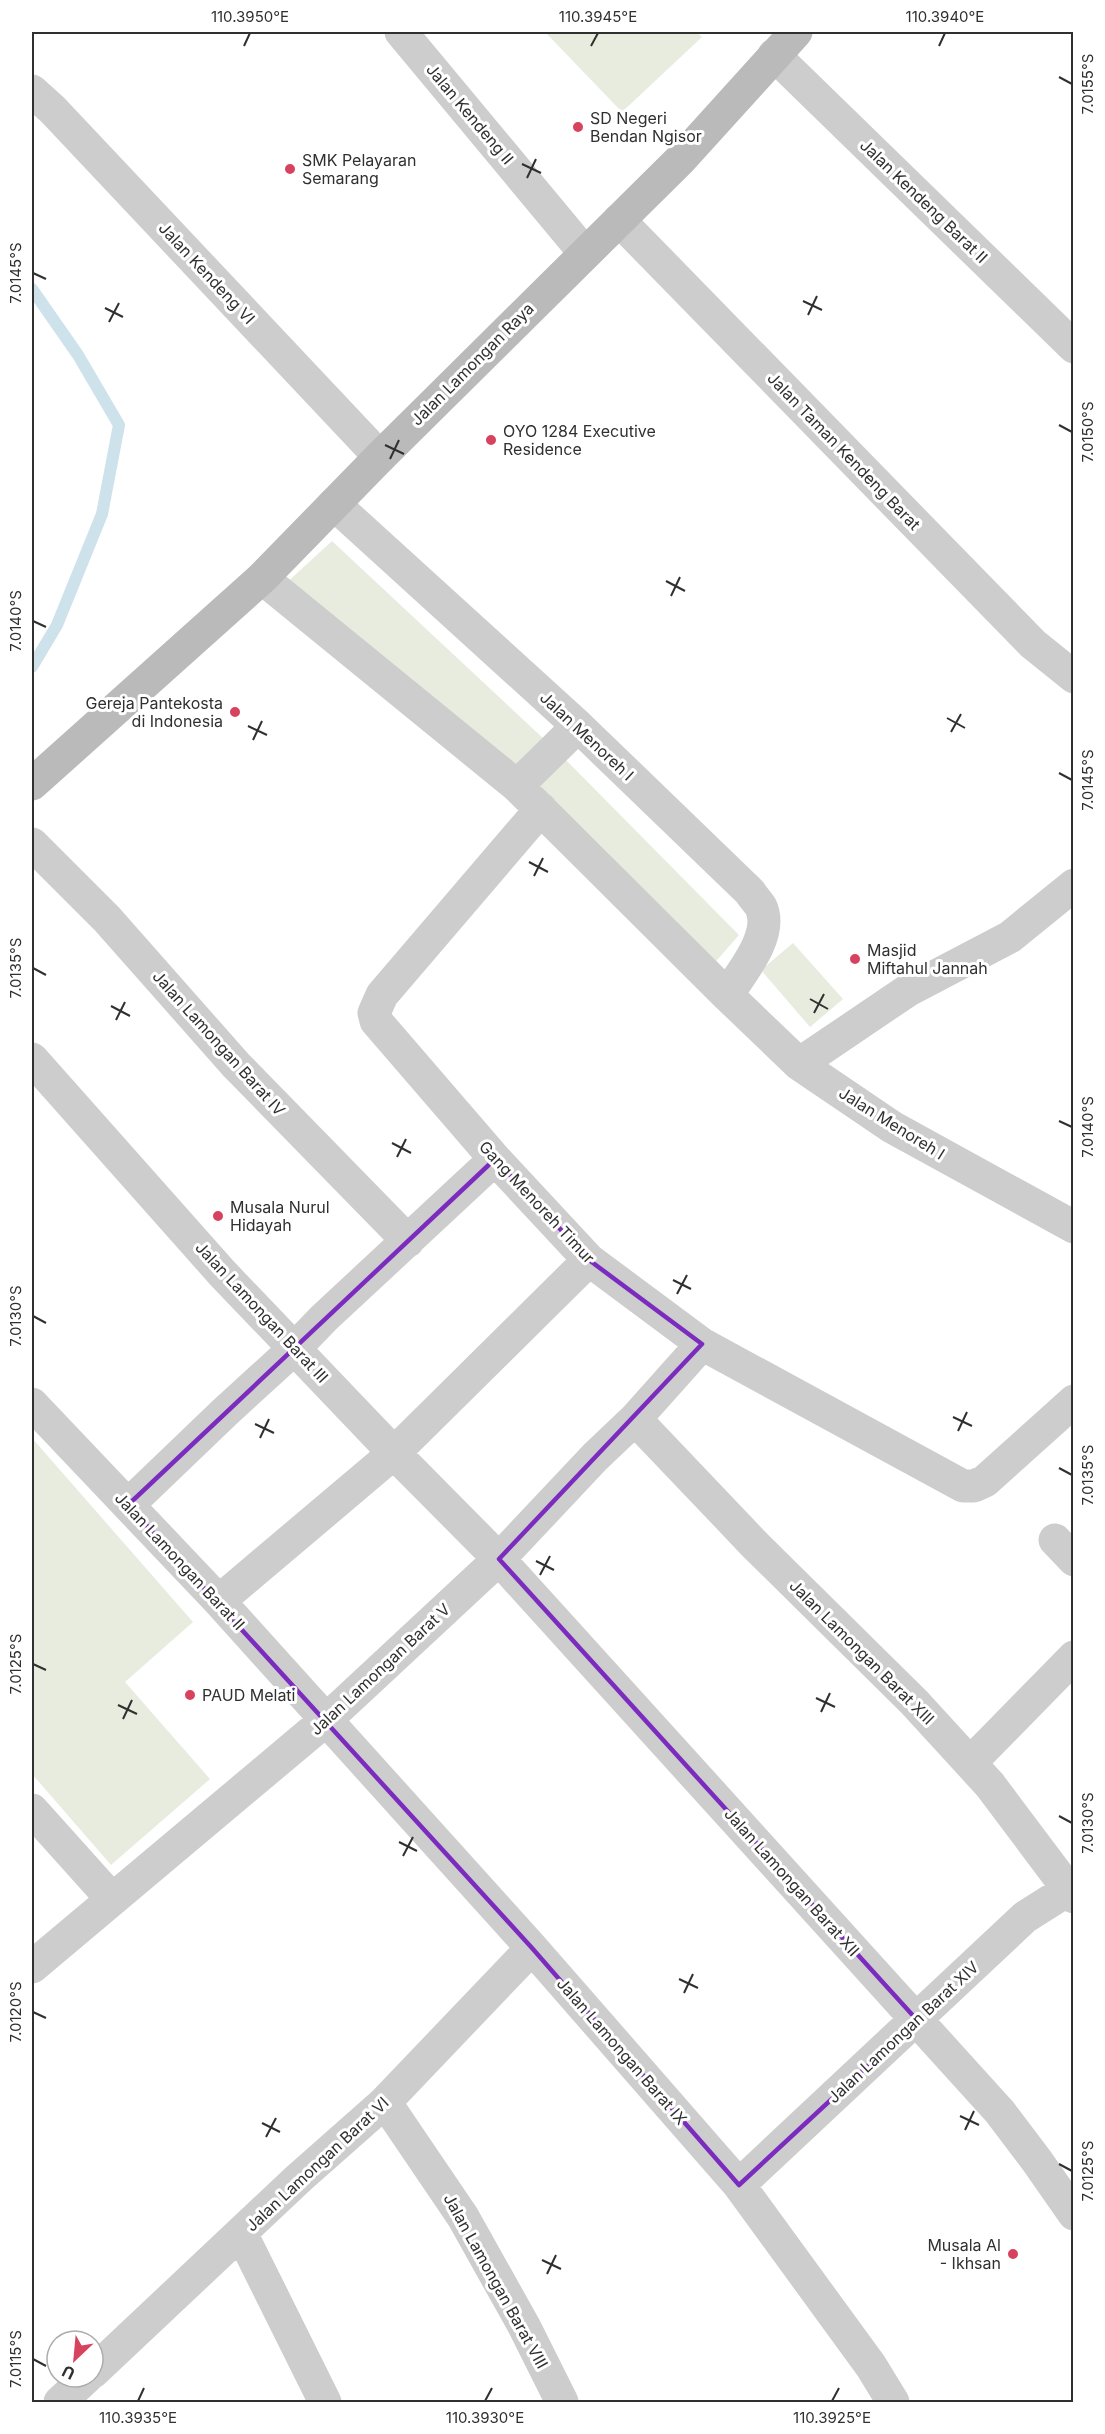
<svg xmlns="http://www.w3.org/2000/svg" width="1105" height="2434" font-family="Inter,sans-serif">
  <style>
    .green { fill: #e7ecdf }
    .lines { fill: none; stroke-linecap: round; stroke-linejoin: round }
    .stream { stroke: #cde2ea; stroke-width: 12 }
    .street { stroke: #cdcdcd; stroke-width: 33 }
    .secondary { stroke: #bababa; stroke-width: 33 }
    .marked { fill: none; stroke: #7b2cbf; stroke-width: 4.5; stroke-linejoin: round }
    .ticks { fill: none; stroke: #303030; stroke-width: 2 }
    .poi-dot { fill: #d7425f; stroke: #fff; stroke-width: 2 }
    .labels { text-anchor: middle; stroke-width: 6; stroke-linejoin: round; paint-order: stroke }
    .street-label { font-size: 16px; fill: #303030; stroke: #fff }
    .poi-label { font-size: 16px; fill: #303030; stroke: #fff; text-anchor: start }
    .neatline { fill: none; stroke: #303030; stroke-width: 2 }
    .ticks-label { font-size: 15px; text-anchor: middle; fill: #303030 }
  </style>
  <rect width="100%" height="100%" fill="#fff"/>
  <path class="green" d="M 545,32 L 697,32 L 702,37 L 622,112 Z
    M 332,541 L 560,754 L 739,935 L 712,966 L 282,587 Z
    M 793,943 L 843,999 L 810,1027 L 761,970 Z
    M 32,1438 L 193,1622 L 125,1682 L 210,1779 L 111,1865 L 32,1774 Z"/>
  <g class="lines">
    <path class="stream" d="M 32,289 L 78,355 L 119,425 L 102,514 L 57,625 L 32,667"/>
    <path class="street" d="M 401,32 L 584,252
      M 774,55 L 1074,347
      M 32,91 L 53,110 L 380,457
      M 619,220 L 1033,644 L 1074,677
      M 334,504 L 578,726 L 750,892 C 753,897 758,902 761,907 C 774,935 741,973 727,995
      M 262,578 L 517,786 L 727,995 L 799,1064 L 892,1127 L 1074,1227
      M 517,786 L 578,726
      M 541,809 L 382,995 L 374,1013 L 376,1021 L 495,1159 L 589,1260 L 702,1344 L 963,1486 L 974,1486 L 985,1481 L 1074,1401
      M 32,844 L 107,919 L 236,1065 L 408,1241
      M 32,1059 L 222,1273 L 394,1453 L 499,1559 L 1000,2112 L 1037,2161 L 1074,2214
      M 799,1064 L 907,991 L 1010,937 L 1074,885
      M 32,1404 L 219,1601 L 532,1948 L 739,2185 L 871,2366 L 893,2402
      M 635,1419 L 756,1546 L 914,1702 L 990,1785 L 1074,1897
      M 128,1505 L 225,1412 L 295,1348 L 324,1318 L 495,1159
      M 1055,1540 L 1074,1560
      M 219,1601 L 394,1453 L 589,1260
      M 970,1763 L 1074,1657
      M 32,1810 L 111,1898
      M 32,1967 L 326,1720 L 499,1559 L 595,1457 L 635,1419 L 702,1344
      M 385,2102 L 463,2217 L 524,2326 L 562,2402
      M 739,2185 L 1025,1917 L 1074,1886
      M 241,2233 L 325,2402
      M 93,2372 L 299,2178 L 385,2102 L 532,1948
      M 60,2402 L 87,2377"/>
    <path class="secondary" d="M 32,784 L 262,578 L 380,457 L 681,159 L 796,32"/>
  </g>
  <path class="marked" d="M 495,1159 L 589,1260 L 702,1344 L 499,1559 L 917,2020 L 739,2185 L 532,1948 L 128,1505 Z"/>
  <path class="ticks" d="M 244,46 L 250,33M 591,46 L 598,33M 939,46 L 945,33M 1059,77 L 1072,84M 522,164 L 541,173M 527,178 L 536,159M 33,273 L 46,279M 803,301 L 822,310M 105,308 L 123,317M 808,315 L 817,296M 109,322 L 119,303M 1059,425 L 1072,432M 385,445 L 404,454M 390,459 L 399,440M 666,581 L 685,591M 671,596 L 680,577M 33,621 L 46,627M 947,718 L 965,728M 248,726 L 267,735M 951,732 L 961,714M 253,740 L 262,721M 1059,773 L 1072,780M 529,862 L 548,872M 534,876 L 543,858M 33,968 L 46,975M 810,999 L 828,1009M 111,1006 L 130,1016M 814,1013 L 824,994M 116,1020 L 125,1002M 1059,1121 L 1072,1127M 392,1143 L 411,1153M 397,1157 L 406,1139M 673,1280 L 691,1289M 677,1294 L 687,1275M 33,1316 L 46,1323M 953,1417 L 972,1426M 255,1424 L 274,1433M 958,1431 L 967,1412M 260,1438 L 269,1419M 1059,1468 L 1072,1475M 536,1561 L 554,1570M 540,1575 L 550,1556M 33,1664 L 46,1670M 816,1698 L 835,1707M 118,1705 L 137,1714M 821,1712 L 830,1693M 123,1719 L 132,1700M 1059,1816 L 1072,1823M 399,1842 L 417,1851M 403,1856 L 413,1837M 679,1979 L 698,1988M 684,1993 L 693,1974M 33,2012 L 46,2018M 960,2116 L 979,2125M 262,2123 L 280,2132M 965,2130 L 974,2111M 266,2137 L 276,2118M 1059,2164 L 1072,2171M 542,2260 L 561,2269M 547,2274 L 556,2255M 33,2359 L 46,2366M 138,2401 L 144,2388M 485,2401 L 492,2388M 832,2401 L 839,2388"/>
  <g class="poi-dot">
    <circle cx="578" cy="127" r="6"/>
    <circle cx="290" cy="169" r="6"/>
    <circle cx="491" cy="440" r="6"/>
    <circle cx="235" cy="712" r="6"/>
    <circle cx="855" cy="959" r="6"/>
    <circle cx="218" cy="1216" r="6"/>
    <circle cx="190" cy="1695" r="6"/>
    <circle cx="1013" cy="2254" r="6"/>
  </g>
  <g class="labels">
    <g class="street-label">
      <text transform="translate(470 114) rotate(50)" y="6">Jalan Kendeng II</text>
      <text transform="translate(924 201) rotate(44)" y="6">Jalan Kendeng Barat II</text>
      <text transform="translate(207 273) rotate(47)" y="6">Jalan Kendeng VI</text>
      <text transform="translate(472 364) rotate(-45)" y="6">Jalan Lamongan Raya</text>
      <text transform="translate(844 451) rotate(46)" y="6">Jalan Taman Kendeng Barat</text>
      <text transform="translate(587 736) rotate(43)" y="6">Jalan Menoreh I</text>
      <text transform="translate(219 1043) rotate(48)" y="6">Jalan Lamongan Barat IV</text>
      <text transform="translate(892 1123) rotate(32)" y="6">Jalan Menoreh I</text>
      <text transform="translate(537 1202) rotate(47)" y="6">Gang Menoreh Timur</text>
      <text transform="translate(262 1312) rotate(47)" y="6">Jalan Lamongan Barat III</text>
      <text transform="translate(180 1561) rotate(47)" y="6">Jalan Lamongan Barat II</text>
      <text transform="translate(862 1652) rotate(45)" y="6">Jalan Lamongan Barat XIII</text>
      <text transform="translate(380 1669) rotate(-43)" y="6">Jalan Lamongan Barat V</text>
      <text transform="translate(792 1882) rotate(48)" y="6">Jalan Lamongan Barat XII</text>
      <text transform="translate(903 2032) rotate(-43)" y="6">Jalan Lamongan Barat XIV</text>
      <text transform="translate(622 2051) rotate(49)" y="6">Jalan Lamongan Barat IX</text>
      <text transform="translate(317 2164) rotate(-43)" y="6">Jalan Lamongan Barat VI</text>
      <text transform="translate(496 2281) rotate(61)" y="6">Jalan Lamongan Barat VIII</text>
    </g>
    <g class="poi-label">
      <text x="590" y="124">SD Negeri<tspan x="590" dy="18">Bendan Ngisor</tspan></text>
      <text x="302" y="166">SMK Pelayaran<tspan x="302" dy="18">Semarang</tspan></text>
      <text x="503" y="437">OYO 1284 Executive<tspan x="503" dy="18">Residence</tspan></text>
      <text x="223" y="709" text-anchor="end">Gereja Pantekosta<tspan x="223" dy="18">di Indonesia</tspan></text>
      <text x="867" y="956">Masjid<tspan x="867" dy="18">Miftahul Jannah</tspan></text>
      <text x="230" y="1213">Musala Nurul<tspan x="230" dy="18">Hidayah</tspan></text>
      <text x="202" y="1701">PAUD Melati</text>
      <text x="1001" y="2251" text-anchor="end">Musala Al<tspan x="1001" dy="18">- Ikhsan</tspan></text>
    </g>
  </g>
  <rect width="1105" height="2434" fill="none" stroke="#ffffff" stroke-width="66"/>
  <g transform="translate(75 2359) rotate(206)"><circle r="28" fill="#ffffff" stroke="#acacac" stroke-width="1.5"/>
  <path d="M0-4.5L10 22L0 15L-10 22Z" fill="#d7425f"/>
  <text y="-9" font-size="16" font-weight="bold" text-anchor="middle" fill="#303030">U</text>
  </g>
  <rect x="33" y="33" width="1039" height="2368" class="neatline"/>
  <g class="ticks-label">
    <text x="250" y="22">110.3950°E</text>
    <text x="598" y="22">110.3945°E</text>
    <text x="945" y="22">110.3940°E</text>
    <text transform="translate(1088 84) rotate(-90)" y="5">7.0155°S</text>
    <text transform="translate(16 273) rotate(-90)" y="5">7.0145°S</text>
    <text transform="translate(1088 432) rotate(-90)" y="5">7.0150°S</text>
    <text transform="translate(16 621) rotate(-90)" y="5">7.0140°S</text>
    <text transform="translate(1088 780) rotate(-90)" y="5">7.0145°S</text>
    <text transform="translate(16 968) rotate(-90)" y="5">7.0135°S</text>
    <text transform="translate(1088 1127) rotate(-90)" y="5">7.0140°S</text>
    <text transform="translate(16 1316) rotate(-90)" y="5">7.0130°S</text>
    <text transform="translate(1088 1475) rotate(-90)" y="5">7.0135°S</text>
    <text transform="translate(16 1664) rotate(-90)" y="5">7.0125°S</text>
    <text transform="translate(1088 1823) rotate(-90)" y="5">7.0130°S</text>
    <text transform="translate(16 2012) rotate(-90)" y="5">7.0120°S</text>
    <text transform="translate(1088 2171) rotate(-90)" y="5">7.0125°S</text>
    <text transform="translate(16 2359) rotate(-90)" y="5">7.0115°S</text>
    <text x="138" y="2423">110.3935°E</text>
    <text x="485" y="2423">110.3930°E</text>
    <text x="832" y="2423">110.3925°E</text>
  </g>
</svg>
